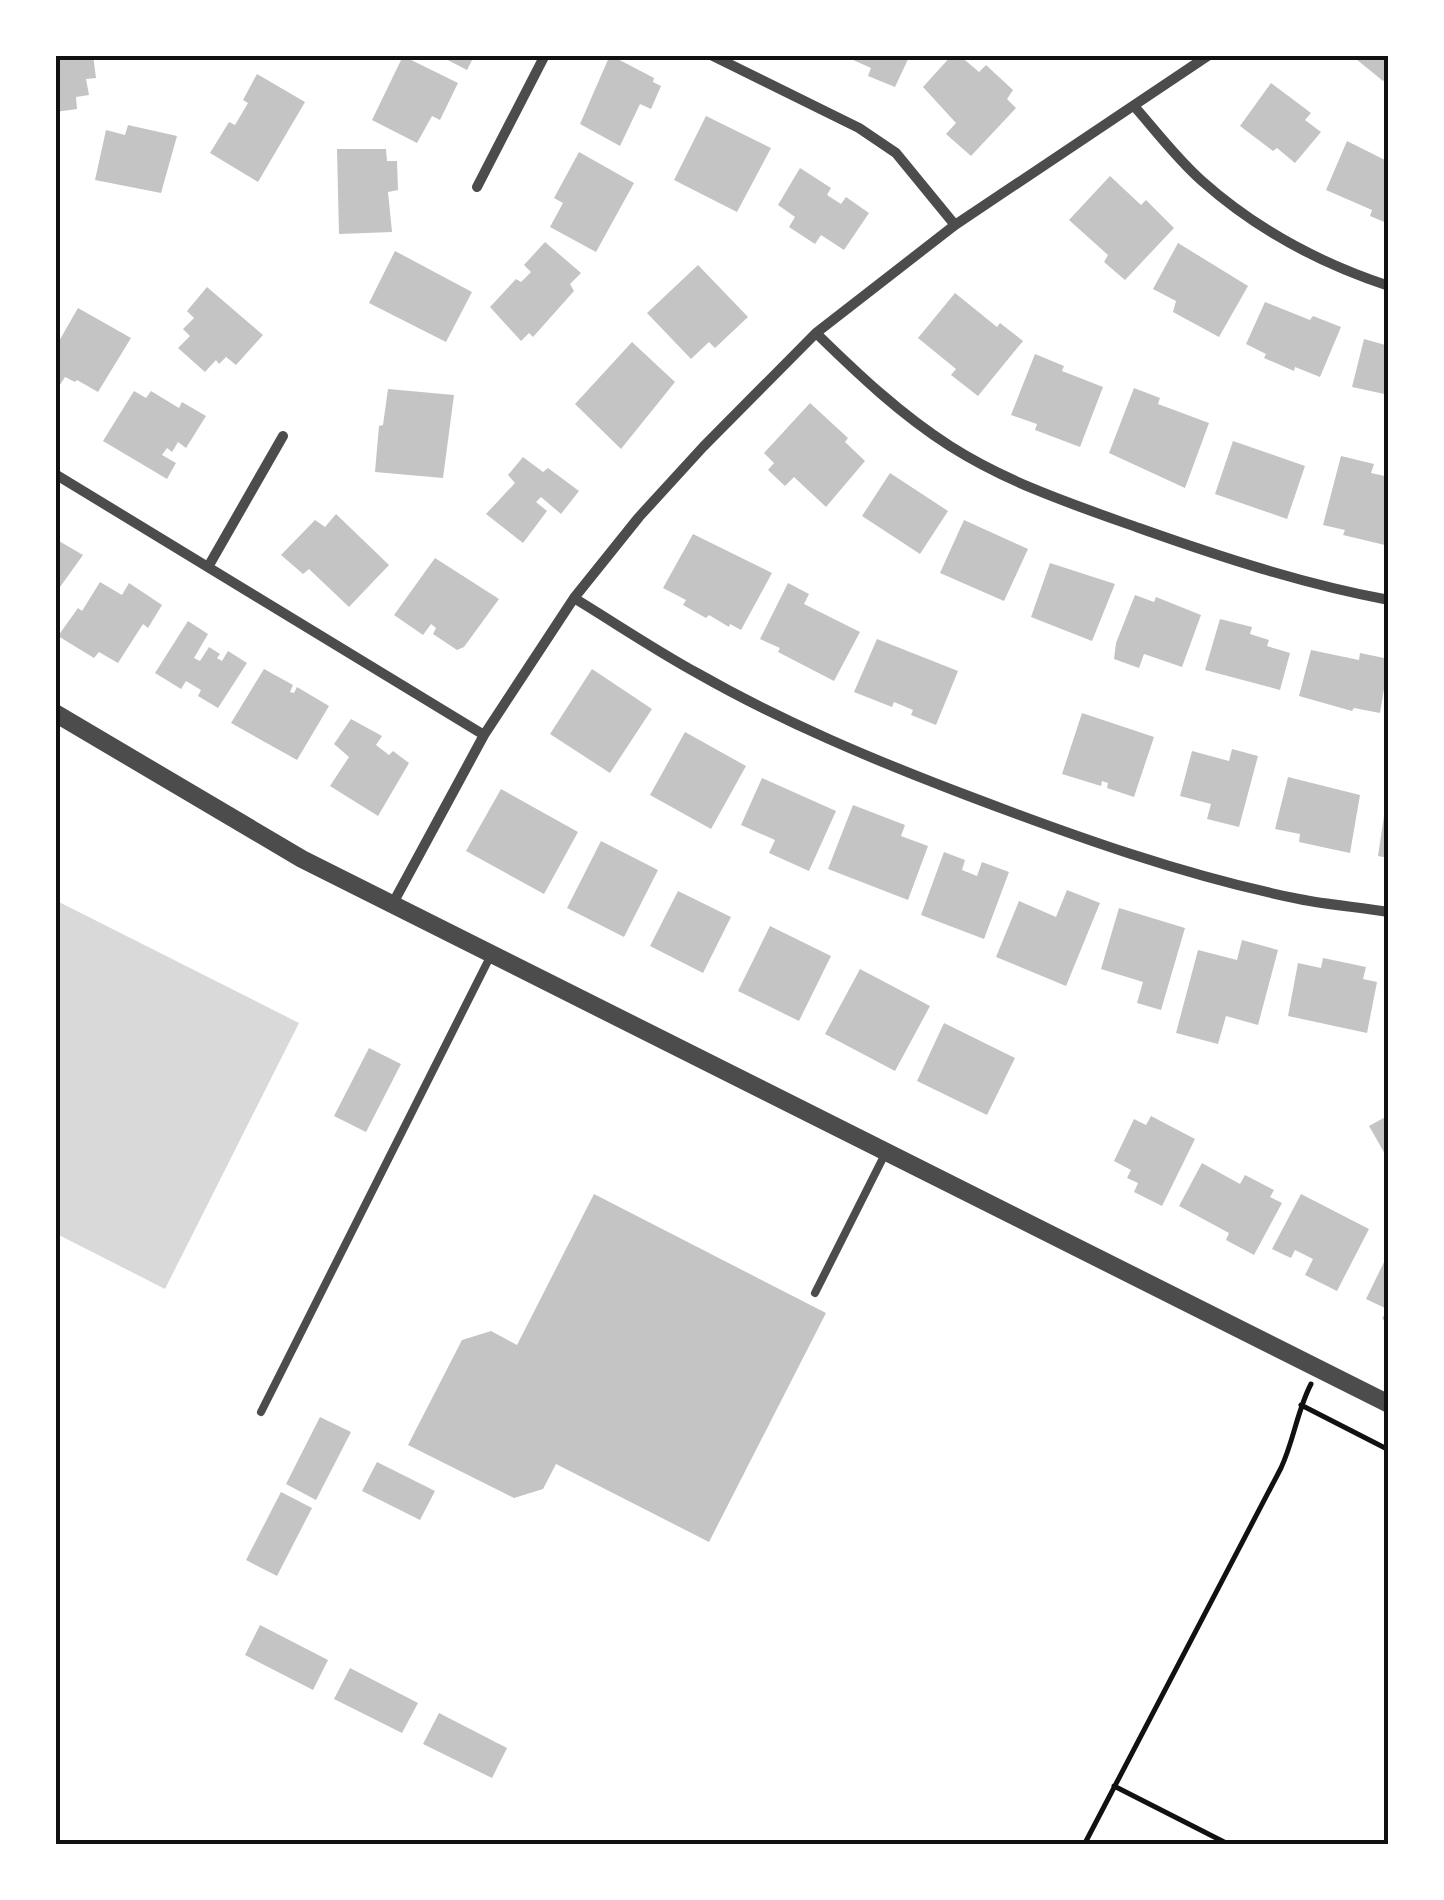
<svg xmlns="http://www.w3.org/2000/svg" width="1444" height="1900" font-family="Spectral,serif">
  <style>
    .water { fill: #d9d9d9 }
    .building { fill: #c4c4c4 }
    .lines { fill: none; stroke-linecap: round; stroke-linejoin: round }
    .path { stroke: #111; stroke-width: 5 }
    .service { stroke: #4c4c4c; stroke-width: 8 }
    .minor { stroke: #4c4c4c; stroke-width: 10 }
    .tertiary { stroke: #4c4c4c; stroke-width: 18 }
    .neatline { fill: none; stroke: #111; stroke-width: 4 }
  </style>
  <rect width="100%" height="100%" fill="#fff"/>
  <path class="water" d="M 55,900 L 299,1023 L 165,1289 L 55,1233 Z"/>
  <path class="building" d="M 55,55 L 93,55 L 96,78 L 86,79 L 89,95 L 76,97 L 77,109 L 55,112 Z
    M 438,55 L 482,55 L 480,60 L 474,56 L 467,70 Z
    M 610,55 L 654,78 L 653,82 L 661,86 L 651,109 L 640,104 L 620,146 L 580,124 Z
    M 842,55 L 910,55 L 895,87 L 868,76 L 871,68 Z
    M 952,55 L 959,55 L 979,72 L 986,65 L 1013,90 L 1007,99 L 1016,108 L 971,156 L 946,134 L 956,123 L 923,87 Z
    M 1351,55 L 1389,55 L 1389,75 L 1383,81 Z
    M 403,56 L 458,83 L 440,120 L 432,116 L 417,143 L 372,120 Z
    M 257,74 L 305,102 L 258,182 L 210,153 L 229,122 L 235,125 L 248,103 L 243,100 Z
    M 1271,83 L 1311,113 L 1305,120 L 1321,132 L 1295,163 L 1277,148 L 1273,151 L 1240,126 Z
    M 706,116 L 771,148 L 737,212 L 674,180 Z
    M 128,125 L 177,136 L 161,193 L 95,180 L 106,130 L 125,135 Z
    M 1347,141 L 1389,162 L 1389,224 L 1370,216 L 1372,210 L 1326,190 Z
    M 337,149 L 386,149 L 387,161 L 397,161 L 398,190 L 388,192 L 392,232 L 339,234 Z
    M 579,152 L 634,183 L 596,252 L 550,227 L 563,203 L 554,198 Z
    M 800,168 L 831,188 L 827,195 L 841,204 L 846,197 L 869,213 L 844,250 L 821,235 L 815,244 L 789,227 L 795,217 L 778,205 Z
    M 1110,176 L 1141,205 L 1146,200 L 1174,228 L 1125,280 L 1104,262 L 1108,255 L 1069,220 Z
    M 545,242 L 581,273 L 570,284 L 574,291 L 533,337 L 529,333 L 521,341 L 490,307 L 516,279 L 521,282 L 531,272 L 524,265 Z
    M 1178,243 L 1248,286 L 1219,337 L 1173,312 L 1176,301 L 1153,289 Z
    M 395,251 L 472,292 L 446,342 L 369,303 Z
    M 698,265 L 748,317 L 715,348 L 709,342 L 691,359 L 647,313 Z
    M 207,287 L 263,335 L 236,365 L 226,357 L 219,364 L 216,360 L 205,372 L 178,348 L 190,336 L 183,329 L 194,318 L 187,311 Z
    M 955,293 L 997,327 L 1000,323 L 1023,341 L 978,396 L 951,375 L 956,369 L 918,338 Z
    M 1265,302 L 1310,320 L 1313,316 L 1341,327 L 1320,377 L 1295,367 L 1294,371 L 1264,358 L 1266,354 L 1246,344 Z
    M 78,308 L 131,338 L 98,392 L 77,380 L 75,382 L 65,377 L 58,388 L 55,386 L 55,348 Z
    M 1364,339 L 1389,346 L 1389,395 L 1352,387 Z
    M 632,342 L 675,382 L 621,449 L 575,404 Z
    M 1035,354 L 1064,366 L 1062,371 L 1103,387 L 1080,447 L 1035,430 L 1037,424 L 1011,415 Z
    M 1134,388 L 1160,398 L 1158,404 L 1209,423 L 1185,488 L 1109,453 Z
    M 388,389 L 454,395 L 443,478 L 375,472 L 379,426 L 383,425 Z
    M 134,391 L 146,398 L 151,391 L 179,408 L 182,402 L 206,416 L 186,448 L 178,442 L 172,452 L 167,448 L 162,455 L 176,463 L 167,479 L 103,441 Z
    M 810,403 L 848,438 L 845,442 L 865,461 L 826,507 L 794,477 L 785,486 L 768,470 L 774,463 L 764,453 Z
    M 1233,441 L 1305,466 L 1287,519 L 1215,494 Z
    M 1341,456 L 1374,464 L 1371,473 L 1389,477 L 1389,546 L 1343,535 L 1345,530 L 1323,525 Z
    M 523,457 L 543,472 L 548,468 L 579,491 L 561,514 L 541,497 L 536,502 L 547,511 L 523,543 L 486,514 L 515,483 L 508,475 Z
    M 890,473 L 948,511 L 920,554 L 862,516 Z
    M 336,514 L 389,565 L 349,607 L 309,569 L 303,574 L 281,555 L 315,520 L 325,527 Z
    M 964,520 L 1028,549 L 1004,601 L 940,573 Z
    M 693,534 L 772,573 L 741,630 L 730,624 L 729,627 L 709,615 L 706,618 L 683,605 L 686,600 L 663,588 Z
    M 59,541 L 83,555 L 55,594 L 55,546 Z
    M 435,558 L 499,599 L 464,647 L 457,650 L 433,634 L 436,628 L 431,624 L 423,635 L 394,615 Z
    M 1050,563 L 1115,584 L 1092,641 L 1031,617 Z
    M 100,582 L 122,595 L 129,583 L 162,605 L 148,628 L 143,624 L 118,663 L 99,652 L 94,658 L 58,636 L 78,608 L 82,611 Z
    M 788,583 L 809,594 L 804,604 L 860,632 L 834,681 L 778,652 L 780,648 L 760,639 Z
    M 1135,595 L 1154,602 L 1156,597 L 1201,615 L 1182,667 L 1144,654 L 1139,668 L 1114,659 L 1116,643 Z
    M 1220,619 L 1252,627 L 1250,634 L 1269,640 L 1267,646 L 1290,653 L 1280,690 L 1205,670 Z
    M 188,621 L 208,634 L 194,658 L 200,661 L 209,647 L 220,654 L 217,658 L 222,661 L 228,651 L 247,663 L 218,708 L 198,696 L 201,690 L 186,681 L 181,689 L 155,673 Z
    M 877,639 L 958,671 L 936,725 L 911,715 L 913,710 L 894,702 L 892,707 L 854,692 Z
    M 1311,650 L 1359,660 L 1360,653 L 1389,659 L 1380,713 L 1354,708 L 1352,711 L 1299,696 Z
    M 264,669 L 293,685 L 290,692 L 294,693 L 297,687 L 329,706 L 297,760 L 231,723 Z
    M 592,669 L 652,709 L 610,773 L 550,734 Z
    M 1082,713 L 1154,737 L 1134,797 L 1107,788 L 1108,783 L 1102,781 L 1101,786 L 1062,774 Z
    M 351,719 L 382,736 L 376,745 L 389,755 L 393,751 L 409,763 L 378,816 L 330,786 L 349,757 L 334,744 Z
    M 685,732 L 746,766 L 711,829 L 650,795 Z
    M 1232,749 L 1258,756 L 1239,827 L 1207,819 L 1211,804 L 1180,796 L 1192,751 L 1229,761 Z
    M 1288,777 L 1360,795 L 1350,853 L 1299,842 L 1300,834 L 1275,829 Z
    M 762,778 L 836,811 L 809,871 L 769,853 L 775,840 L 741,825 Z
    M 501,789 L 578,832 L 544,894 L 466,851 Z
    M 1387,796 L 1389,796 L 1389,858 L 1378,856 Z
    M 853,805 L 905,825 L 901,836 L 928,846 L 908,900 L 828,869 Z
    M 601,841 L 658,870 L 624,937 L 567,908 Z
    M 944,852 L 965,860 L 962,870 L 977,876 L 982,862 L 1009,872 L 984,939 L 921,915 Z
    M 1067,890 L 1100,903 L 1066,986 L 996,957 L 1019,901 L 1056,917 Z
    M 678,891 L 731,917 L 703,973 L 650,946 Z
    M 1119,908 L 1185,928 L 1161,1010 L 1137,1003 L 1143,982 L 1101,969 Z
    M 770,926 L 831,956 L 799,1021 L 738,991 Z
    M 1242,940 L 1278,950 L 1258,1025 L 1226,1016 L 1218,1044 L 1176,1033 L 1198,950 L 1237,960 Z
    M 1323,958 L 1366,967 L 1363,979 L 1377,982 L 1367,1033 L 1288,1016 L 1298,963 L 1321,968 Z
    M 860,969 L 930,1006 L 895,1071 L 825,1034 Z
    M 944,1023 L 1015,1058 L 987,1115 L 917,1081 Z
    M 369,1048 L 401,1064 L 366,1132 L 334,1116 Z
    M 1389,1115 L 1389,1161 L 1369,1126 Z
    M 1151,1116 L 1195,1139 L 1162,1206 L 1134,1192 L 1138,1183 L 1127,1178 L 1131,1170 L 1114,1161 L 1134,1119 L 1146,1125 Z
    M 1202,1163 L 1240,1184 L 1245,1175 L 1274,1190 L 1270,1197 L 1282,1203 L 1254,1255 L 1226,1240 L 1229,1233 L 1179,1206 Z
    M 594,1194 L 826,1313 L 709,1542 L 556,1464 L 543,1489 L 514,1498 L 408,1445 L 462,1340 L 491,1331 L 517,1345 Z
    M 1301,1194 L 1369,1229 L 1337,1291 L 1305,1275 L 1313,1259 L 1295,1250 L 1291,1258 L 1272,1249 Z
    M 1386,1258 L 1389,1260 L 1389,1322 L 1382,1319 L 1387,1309 L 1366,1299 Z
    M 320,1417 L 351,1432 L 316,1500 L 286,1484 Z
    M 377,1462 L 435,1491 L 420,1520 L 362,1491 Z
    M 281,1492 L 312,1508 L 277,1576 L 246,1560 Z
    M 260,1625 L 328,1660 L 313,1690 L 245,1655 Z
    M 350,1668 L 418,1703 L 402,1733 L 334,1699 Z
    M 439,1713 L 507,1748 L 492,1778 L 423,1744 Z"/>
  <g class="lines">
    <path class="path" d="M 1301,1405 L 1389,1450
      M 1114,1786 L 1230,1845
      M 1084,1845 L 1281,1468 C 1294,1440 1297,1411 1311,1384"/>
    <path class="service" d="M 815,1293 L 886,1152
      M 261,1412 L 491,955"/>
    <path class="minor" d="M 711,55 L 859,128 L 896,153 L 955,225
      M 1134,106 C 1156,131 1177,159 1202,181 C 1257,230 1319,263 1389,286
      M 477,187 L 545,55
      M 816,333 C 858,374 900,414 950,446 C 1008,483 1074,505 1139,528 C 1221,557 1303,584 1389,600
      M 55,474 L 484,735
      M 208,567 L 283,436
      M 574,598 C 615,623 655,650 697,673 C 783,722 874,760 966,795 C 1074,836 1185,876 1299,899 C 1328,905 1359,907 1389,912
      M 392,905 L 484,735 L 574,598 L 639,517 L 703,447 L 816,333 L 955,225 L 1209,55"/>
    <path class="tertiary" d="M 55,713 L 302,859 L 1389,1404"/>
  </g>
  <rect width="1444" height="1900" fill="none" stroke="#ffffff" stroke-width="115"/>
  <rect x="58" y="58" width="1328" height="1784" class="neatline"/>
</svg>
